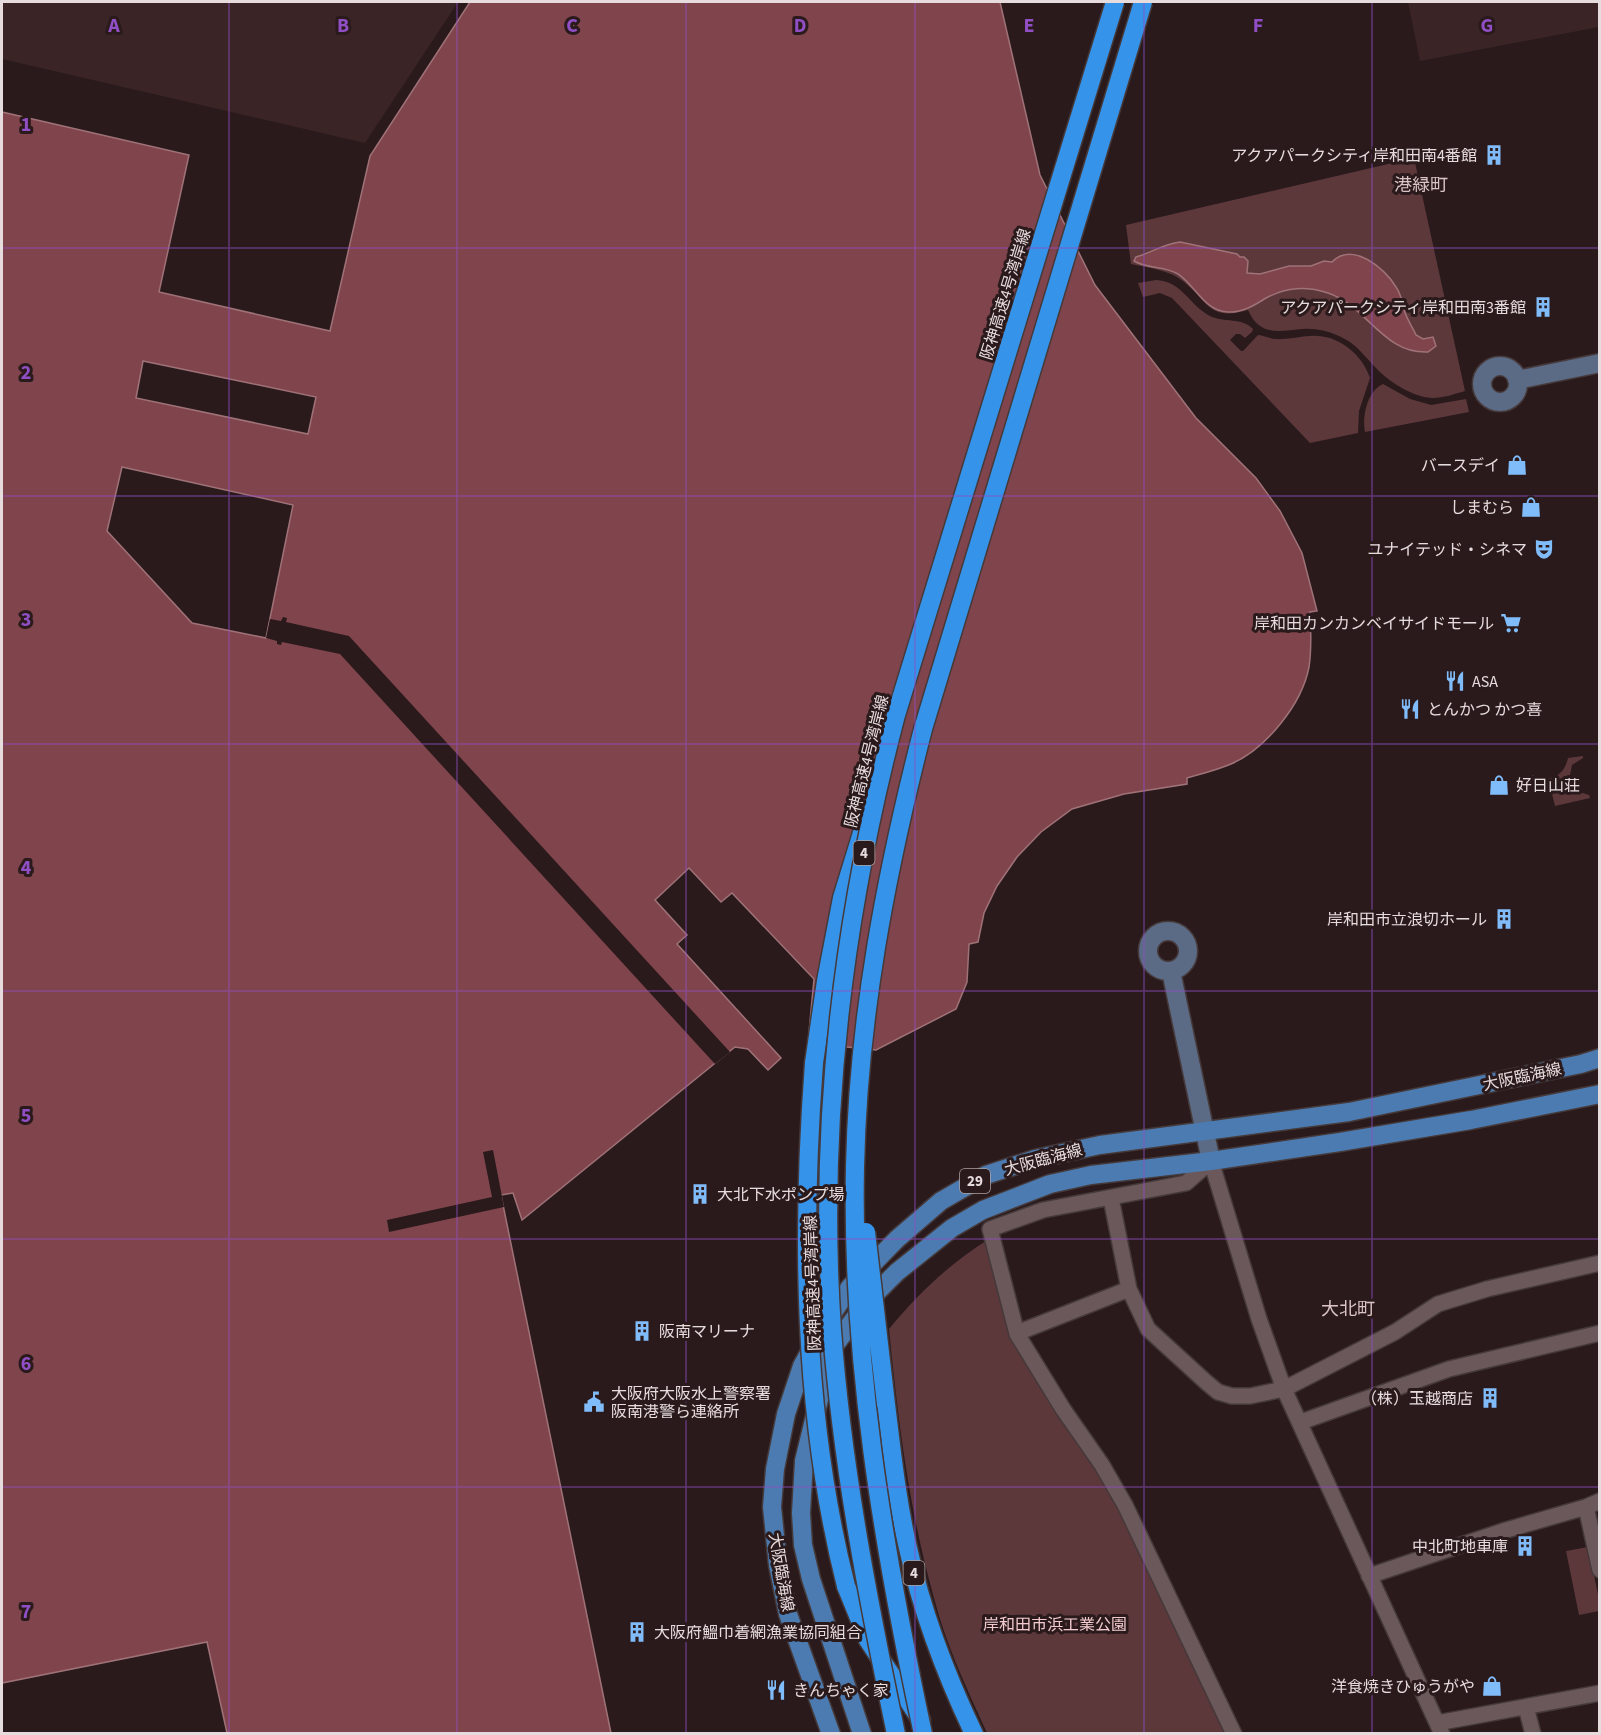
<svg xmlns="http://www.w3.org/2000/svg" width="1601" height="1735" font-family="'Source Sans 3','Noto Sans JP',sans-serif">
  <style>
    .built { fill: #3a2426 }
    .green { fill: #5c383b }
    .water { fill: #80454c; stroke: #9f7278; stroke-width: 1.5; fill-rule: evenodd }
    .pier { fill: #2a1a1c }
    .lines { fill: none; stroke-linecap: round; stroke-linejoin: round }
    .street-casing { stroke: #45393a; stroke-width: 18 }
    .secondary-casing { stroke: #45393a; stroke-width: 21 }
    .primary-casing { stroke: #45393a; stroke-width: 21 }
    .highway-casing { stroke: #45393a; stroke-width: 21 }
    .street { stroke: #6b585a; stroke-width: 15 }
    .secondary { stroke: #5b6a85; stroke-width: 18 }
    .primary { stroke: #4b7bb0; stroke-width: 18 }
    .highway { stroke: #3693ea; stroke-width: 18 }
    .highway-bridge-casing { stroke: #45393a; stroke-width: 21; stroke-linecap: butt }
    .highway-bridge { stroke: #3693ea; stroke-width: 18 }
    .grid { fill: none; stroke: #914fc5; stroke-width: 1.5; stroke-opacity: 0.55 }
    .labels { text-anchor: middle; stroke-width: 6; stroke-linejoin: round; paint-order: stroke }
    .shield { fill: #2a1a1c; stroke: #aea2a3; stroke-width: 1.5 }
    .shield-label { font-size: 15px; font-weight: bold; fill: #e7dcdd }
    .poi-label { font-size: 16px; fill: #e7dcdd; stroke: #2a1a1c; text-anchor: end }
    .street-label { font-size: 16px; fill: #e7dcdd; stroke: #2a1a1c }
    .park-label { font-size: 16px; fill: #f3cbce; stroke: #2a1a1c }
    .neighbourhood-label { font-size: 18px; fill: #dac4c5; stroke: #2a1a1c }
    .grid-label { font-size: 20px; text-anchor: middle; font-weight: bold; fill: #914fc5; stroke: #2a1a1c; stroke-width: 6; stroke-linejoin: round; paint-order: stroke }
  </style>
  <rect width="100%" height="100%" fill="#2a1a1c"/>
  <path class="built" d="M 2,2 L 458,2 L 365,143 L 2,59 Z
    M 1408,2 L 1599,2 L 1599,27 L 1420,61 Z"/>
  <path class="green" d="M 1414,158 L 1465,391 C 1454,394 1444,398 1433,398 C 1415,398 1389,382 1377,369 C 1364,356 1356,343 1339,336 C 1328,331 1315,328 1303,329 C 1279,331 1260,337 1248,310 C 1205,323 1207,296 1177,277 C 1165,270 1145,267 1131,264 L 1126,225 Z
    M 1156,280 C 1182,281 1189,305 1210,316 C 1224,323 1242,317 1253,329 L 1252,332 L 1245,338 L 1240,334 L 1236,334 L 1230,340 L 1241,351 L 1243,351 L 1258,335 C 1264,335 1269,339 1276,339 C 1290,340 1304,335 1318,336 C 1341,337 1363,356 1370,378 L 1359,411 L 1358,433 L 1310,443 L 1172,298 L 1160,293 L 1143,297 L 1138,283 Z
    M 1383,384 L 1410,399 L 1431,405 L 1466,399 L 1469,412 L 1365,432 C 1362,417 1367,391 1383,384 Z
    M 1583,756 L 1583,758 L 1572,765 L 1569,780 L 1576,791 L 1589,795 L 1590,798 L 1555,806 L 1551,790 L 1536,793 L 1532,775 C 1549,783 1564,777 1568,758 Z
    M 989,1239 L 1012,1336 L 1035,1379 L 1107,1487 L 1127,1523 L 1224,1733 L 987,1733 C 967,1689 946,1645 934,1598 C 909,1510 898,1420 889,1329 C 918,1294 950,1263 989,1239 Z
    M 1588,1547 L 1599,1599 L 1599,1611 L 1579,1615 L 1566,1551 Z"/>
  <path class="water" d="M 470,2 L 1000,2 L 1040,175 L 1095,285 L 1196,418 L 1256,478 L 1280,511 L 1302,553 L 1317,611 L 1310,612 C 1311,630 1312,648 1309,667 C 1302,704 1266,749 1231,764 C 1217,770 1201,774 1187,778 L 1187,784 L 1124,794 L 1072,809 L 1041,832 L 1017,857 L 997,886 L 984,913 L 978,942 L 969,944 L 967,982 L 956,1009 L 876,1050 L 808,1043 L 814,979 L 732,893 L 721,902 L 689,868 L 655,900 L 687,935 L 677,944 L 781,1058 L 768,1070 L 748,1049 L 735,1047 L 522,1220 L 513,1193 L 501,1195 L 611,1733 L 227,1733 L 207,1642 L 2,1683 L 2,112 L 189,155 L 159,292 L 330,331 L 370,156 ZM 143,361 L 316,397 L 308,434 L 136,398 ZM 122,467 L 293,505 L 266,638 L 192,623 L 107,531 Z
    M 1180,242 L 1237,254 L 1240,257 L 1244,257 L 1248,261 L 1247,273 L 1260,274 L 1289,266 L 1311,266 L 1324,261 L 1332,262 C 1352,241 1385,268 1396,287 C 1401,294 1402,301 1404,309 C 1406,318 1412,326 1416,335 L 1423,339 L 1433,337 L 1436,346 L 1428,352 C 1383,354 1367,306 1328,293 C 1306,286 1287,287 1266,298 C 1255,305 1242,313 1228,312 C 1205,312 1195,285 1178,274 C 1165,266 1147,269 1134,261 L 1136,257 C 1151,253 1163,244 1180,242 Z"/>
  <path class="pier" d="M 283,617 L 287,618 L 286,622 L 349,636 L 730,1052 L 715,1064 L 340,654 L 282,642 L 281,645 L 277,644 L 277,641 L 266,638 L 270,619 L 281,621 Z
    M 493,1150 L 504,1207 L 389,1232 L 387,1220 L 492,1197 L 483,1152 Z"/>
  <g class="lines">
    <g class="street-casing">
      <path id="street" d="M 1111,1198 L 1129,1289 L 1148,1329 L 1206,1382 L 1218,1392 L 1232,1396 L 1250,1396 L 1284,1389 L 1395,1332 L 1438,1304 L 1487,1289 L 1600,1263
        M 1022,1331 L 1129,1289
        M 1301,1422 L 1449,1369 L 1600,1333
        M 1586,1507 L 1600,1570
        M 1369,1576 L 1503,1531 L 1586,1507 L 1600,1501
        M 1526,1707 L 1533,1734
        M 1437,1723 L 1600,1693
        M 1234,1734 L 1125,1505 L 1102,1465 L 1063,1409 L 1017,1334 L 990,1229 L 1043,1210 L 1186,1183 L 1211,1161 L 1259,1319 L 1284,1389 L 1442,1734"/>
    </g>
    <g class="secondary-casing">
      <path id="secondary" d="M1482 384a18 18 0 1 1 36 0a18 18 0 1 1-36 0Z
        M 1517,380 L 1600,363
        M1148 951a20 20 0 1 1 40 0a20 20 0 1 1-40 0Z
        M 1171,971 L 1211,1161"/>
    </g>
    <g class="primary-casing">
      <path id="primary" d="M 831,1734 L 788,1614 L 778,1565 L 772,1507 L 775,1469 L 786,1414 L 802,1366 L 824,1326 L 850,1287 L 897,1239 L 941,1201 L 986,1175 L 1035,1159 L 1100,1145 L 1349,1112 L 1581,1064 L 1600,1058
        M 862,1734 L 811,1579 L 803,1545 L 801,1513 L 804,1461 L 831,1350 L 867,1302 L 897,1272 L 952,1228 L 983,1210 L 1050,1184 L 1091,1175 L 1211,1161 L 1340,1142 L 1471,1120 L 1600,1094"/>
    </g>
    <g class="highway-casing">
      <path id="highway" d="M 814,1063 L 826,981 L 842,898 L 862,833
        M 886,1404 C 892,1452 897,1501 908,1548 C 922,1612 946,1675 974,1734
        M 846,1586 L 868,1640 L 921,1720"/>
    </g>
    <use href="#street" class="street"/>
    <use href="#secondary" class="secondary"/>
    <use href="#primary" class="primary"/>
    <use href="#highway" class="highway"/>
    <g class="highway-bridge-casing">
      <path id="highway-bridge" d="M 814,1063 C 801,1237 803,1416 846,1586
        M 866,1232 L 886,1404
        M 896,1734 C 868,1600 842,1466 832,1330 C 818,1123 843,916 896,715 L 1115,2
        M 923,1734 C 883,1547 851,1358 855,1167 C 858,1018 886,873 923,729 L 1143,2"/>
    </g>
    <use href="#highway-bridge" class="highway-bridge"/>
  </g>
  <path class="grid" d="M 229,2 L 229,1734M 457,2 L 457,1734M 686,2 L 686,1734M 915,2 L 915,1734M 1144,2 L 1144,1734M 1372,2 L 1372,1734M 2,248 L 1600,248M 2,496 L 1600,496M 2,744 L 1600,744M 2,991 L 1600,991M 2,1239 L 1600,1239M 2,1487 L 1600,1487"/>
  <defs>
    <g id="building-bare" transform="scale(1.62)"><path d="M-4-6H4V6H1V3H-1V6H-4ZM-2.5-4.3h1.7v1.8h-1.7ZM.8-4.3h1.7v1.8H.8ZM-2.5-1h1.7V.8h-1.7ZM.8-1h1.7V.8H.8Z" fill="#81bcfa" stroke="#2a1a1c" stroke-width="2.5" paint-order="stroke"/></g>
    <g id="shop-bare" transform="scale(1.62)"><path d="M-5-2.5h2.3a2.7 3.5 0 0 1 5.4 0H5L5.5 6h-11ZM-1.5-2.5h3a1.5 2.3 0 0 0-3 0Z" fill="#81bcfa" stroke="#2a1a1c" stroke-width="2.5" paint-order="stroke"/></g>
    <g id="theatre-bare" transform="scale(1.62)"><path d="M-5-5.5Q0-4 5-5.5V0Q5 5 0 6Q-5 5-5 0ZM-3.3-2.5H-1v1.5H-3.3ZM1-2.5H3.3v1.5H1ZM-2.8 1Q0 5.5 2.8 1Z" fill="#81bcfa" stroke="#2a1a1c" stroke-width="2.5" paint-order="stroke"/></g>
    <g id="supermarket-bare" transform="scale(1.62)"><path d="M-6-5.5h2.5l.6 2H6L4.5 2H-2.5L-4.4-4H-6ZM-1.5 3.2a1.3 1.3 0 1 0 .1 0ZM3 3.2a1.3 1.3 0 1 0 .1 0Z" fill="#81bcfa" stroke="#2a1a1c" stroke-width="2.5" paint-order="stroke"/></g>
    <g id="restaurant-bare" transform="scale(1.62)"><path d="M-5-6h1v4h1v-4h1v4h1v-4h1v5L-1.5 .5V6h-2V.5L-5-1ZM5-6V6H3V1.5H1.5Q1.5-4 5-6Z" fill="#81bcfa" stroke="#2a1a1c" stroke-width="2.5" paint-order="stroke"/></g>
    <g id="civic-bare" transform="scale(1.62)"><path d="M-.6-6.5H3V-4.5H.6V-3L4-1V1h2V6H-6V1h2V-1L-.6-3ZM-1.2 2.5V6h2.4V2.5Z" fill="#81bcfa" stroke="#2a1a1c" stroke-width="2.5" paint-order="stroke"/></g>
  </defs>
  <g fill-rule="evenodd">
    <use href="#building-bare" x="1494" y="155"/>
    <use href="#building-bare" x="1543" y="307"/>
    <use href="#shop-bare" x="1517" y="465"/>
    <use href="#shop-bare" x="1531" y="507"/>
    <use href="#theatre-bare" x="1544" y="549"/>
    <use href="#supermarket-bare" x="1511" y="623"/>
    <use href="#restaurant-bare" x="1455" y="681"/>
    <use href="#restaurant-bare" x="1410" y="709"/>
    <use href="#shop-bare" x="1499" y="785"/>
    <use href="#building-bare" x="1504" y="919"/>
    <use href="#building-bare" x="700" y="1194"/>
    <use href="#building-bare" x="642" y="1331"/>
    <use href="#building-bare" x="1490" y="1398"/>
    <use href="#civic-bare" x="594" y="1402"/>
    <use href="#building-bare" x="1525" y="1546"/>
    <use href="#building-bare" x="637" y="1632"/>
    <use href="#shop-bare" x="1492" y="1686"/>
    <use href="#restaurant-bare" x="776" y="1690"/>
  </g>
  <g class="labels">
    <g class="shield">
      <rect x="853.5" y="841" width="21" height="24" rx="4.5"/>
      <rect x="960" y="1169" width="30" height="24" rx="4.5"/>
      <rect x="903.5" y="1561" width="21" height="24" rx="4.5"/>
    </g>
    <g class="shield-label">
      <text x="864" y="858">4</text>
      <text x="975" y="1186">29</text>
      <text x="914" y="1578">4</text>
    </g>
    <g class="poi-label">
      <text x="1477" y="161">アクアパークシティ岸和田南4番館</text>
      <text x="1526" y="313">アクアパークシティ岸和田南3番館</text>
      <text x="1500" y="471">バースデイ</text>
      <text x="1514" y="513">しまむら</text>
      <text x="1527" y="555">ユナイテッド・シネマ</text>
      <text x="1494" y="629">岸和田カンカンベイサイドモール</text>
      <text x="1472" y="687" text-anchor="start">ASA</text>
      <text x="1427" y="715" text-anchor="start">とんかつ かつ喜</text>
      <text x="1516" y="791" text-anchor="start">好日山荘</text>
      <text x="1487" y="925">岸和田市立浪切ホール</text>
      <text x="717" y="1200" text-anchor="start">大北下水ポンプ場</text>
      <text x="659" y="1337" text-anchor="start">阪南マリーナ</text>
      <text x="611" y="1399" text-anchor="start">大阪府大阪水上警察署<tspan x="611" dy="18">阪南港警ら連絡所</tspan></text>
      <text x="1473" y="1404">（株）玉越商店</text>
      <text x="1508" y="1552">中北町地車庫</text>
      <text x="654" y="1638" text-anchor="start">大阪府鰮巾着網漁業協同組合</text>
      <text x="1475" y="1692">洋食焼きひゅうがや</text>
      <text x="793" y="1696" text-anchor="start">きんちゃく家</text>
    </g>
    <g class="street-label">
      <text transform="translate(1005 294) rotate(-73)" y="6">阪神高速4号湾岸線</text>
      <text transform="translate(866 761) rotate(-76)" y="6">阪神高速4号湾岸線</text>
      <text transform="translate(1522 1076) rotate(-12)" y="6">大阪臨海線</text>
      <text transform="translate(1043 1159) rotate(-15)" y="6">大阪臨海線</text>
      <text transform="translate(812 1283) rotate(-92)" y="6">阪神高速4号湾岸線</text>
      <text transform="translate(782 1572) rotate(80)" y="6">大阪臨海線</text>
    </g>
    <g class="park-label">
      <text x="1055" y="1630">岸和田市浜工業公園</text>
    </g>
    <g class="neighbourhood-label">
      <text x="1421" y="191">港緑町</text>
      <text x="1348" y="1315">大北町</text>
    </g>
  </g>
  <g class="grid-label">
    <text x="114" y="32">A</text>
    <text x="343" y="32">B</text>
    <text x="572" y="32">C</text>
    <text x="800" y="32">D</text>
    <text x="1029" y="32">E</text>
    <text x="1258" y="32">F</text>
    <text x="1487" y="32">G</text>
    <text x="26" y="131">1</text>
    <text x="26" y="379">2</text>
    <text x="26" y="626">3</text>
    <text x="26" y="874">4</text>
    <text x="26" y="1122">5</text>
    <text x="26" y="1370">6</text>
    <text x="26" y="1618">7</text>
  </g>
  <rect width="1601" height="1735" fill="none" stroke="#e7dcdd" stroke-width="6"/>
</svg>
